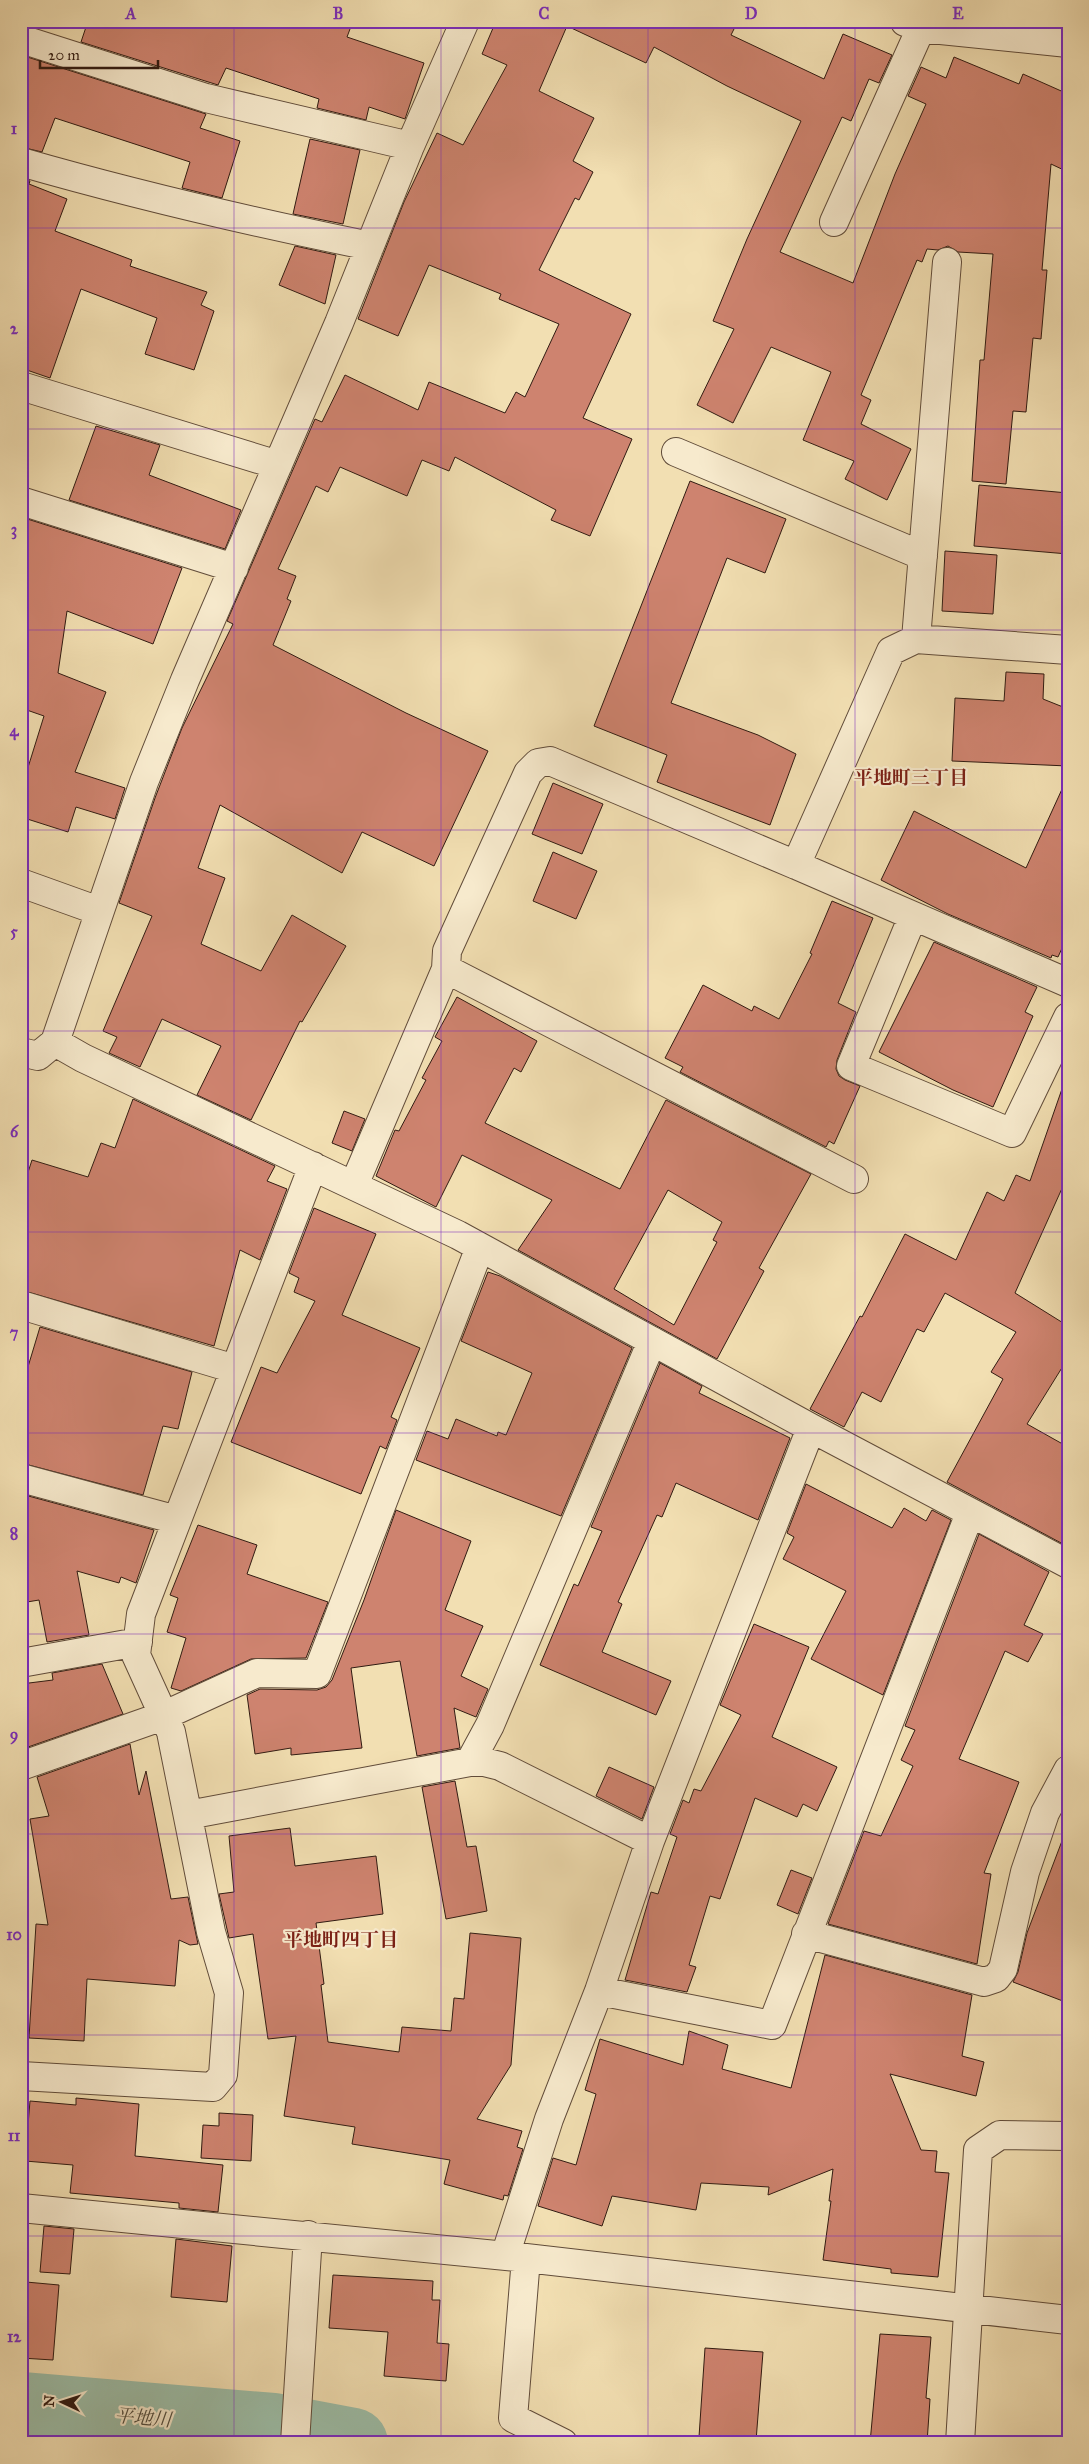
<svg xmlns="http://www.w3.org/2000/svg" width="1089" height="2464" font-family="'IM FELL Great Primer','Noto Serif JP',serif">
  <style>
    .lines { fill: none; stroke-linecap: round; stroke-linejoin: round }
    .river { stroke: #9cbda7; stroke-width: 70 }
    .building { fill: #ce836f; stroke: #311b12; fill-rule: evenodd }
    .minor-casing { stroke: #614c3a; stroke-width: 30 }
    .minor { stroke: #f7eacd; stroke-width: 28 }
    .grid { fill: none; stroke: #7b2cbf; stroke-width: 1; stroke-opacity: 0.55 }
    .labels { text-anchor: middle; stroke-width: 4.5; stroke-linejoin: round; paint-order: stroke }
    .neighbourhood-label { font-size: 19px; font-weight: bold; fill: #7a1f14; stroke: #f7eacd }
    .water-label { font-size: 19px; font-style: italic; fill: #514c3f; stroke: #f7eacd }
    .neatline { fill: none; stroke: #7b2cbf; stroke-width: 2 }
    .grid-label { font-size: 16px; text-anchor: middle; font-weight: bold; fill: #7b2cbf }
  </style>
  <rect width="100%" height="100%" fill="#f2dfb2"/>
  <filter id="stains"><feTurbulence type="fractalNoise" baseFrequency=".004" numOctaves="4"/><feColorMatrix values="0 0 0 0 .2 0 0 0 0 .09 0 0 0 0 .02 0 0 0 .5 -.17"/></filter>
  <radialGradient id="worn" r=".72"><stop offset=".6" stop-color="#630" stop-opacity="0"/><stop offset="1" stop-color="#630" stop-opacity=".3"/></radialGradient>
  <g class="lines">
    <path class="river" d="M 21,2407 L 273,2428 L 353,2443"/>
  </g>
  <path class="building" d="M 88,21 L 353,21 L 347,37 L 424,63 L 405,119 L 369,107 L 366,120 L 317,108 L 319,99 L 226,68 L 218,85 L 81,42 Z
    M 496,21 L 738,21 L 731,35 L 824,79 L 843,34 L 892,55 L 879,83 L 869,79 L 851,121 L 842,117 L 780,252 L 853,283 L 895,174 L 926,104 L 908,96 L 921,67 L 946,78 L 954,57 L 1019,84 L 1023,74 L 1068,94 L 1068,172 L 1051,164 L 1042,270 L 1047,270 L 1041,339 L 1033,338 L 1026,412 L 1013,411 L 1006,484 L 972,481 L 980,360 L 984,360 L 993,254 L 958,252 L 948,246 L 938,250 L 927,249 L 922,262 L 917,260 L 861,395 L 871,400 L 861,424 L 911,449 L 887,500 L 845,479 L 854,461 L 803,440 L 831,372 L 771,347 L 733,423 L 697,405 L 734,329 L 713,321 L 747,239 L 801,121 L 727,86 L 654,47 L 646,63 L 567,26 L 539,91 L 594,118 L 573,161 L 593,172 L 579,200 L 575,198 L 539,270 L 631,314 L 583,418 L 632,439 L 590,536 L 551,520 L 556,510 L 455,457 L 449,471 L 422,460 L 407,496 L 340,467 L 328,492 L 316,486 L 278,569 L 296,576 L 287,599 L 291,601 L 273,645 L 406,713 L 488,751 L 434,866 L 362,832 L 342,873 L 220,805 L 198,868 L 225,878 L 201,944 L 261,971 L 292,915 L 346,946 L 302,1022 L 300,1021 L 251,1120 L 197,1095 L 221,1046 L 162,1019 L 140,1067 L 109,1053 L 117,1037 L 103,1031 L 152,916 L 119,903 L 155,798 L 182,728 L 233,624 L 227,621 L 315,419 L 322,422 L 345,375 L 418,410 L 429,382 L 505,413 L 516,392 L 525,397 L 559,324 L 499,299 L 501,294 L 429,265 L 398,336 L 358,319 L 404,202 L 437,133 L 463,145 L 507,65 L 482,54 Z
    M 21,55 L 206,114 L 200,128 L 240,141 L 222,198 L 182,188 L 190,162 L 55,118 L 42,152 L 21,147 Z
    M 310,139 L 360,150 L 343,224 L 293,214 Z
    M 21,178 L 30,181 L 29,184 L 67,199 L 55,231 L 132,260 L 130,266 L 207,292 L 201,305 L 214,311 L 194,370 L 145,354 L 157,318 L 81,289 L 50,378 L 21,368 Z
    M 295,246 L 336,255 L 325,304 L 279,285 Z
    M 96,426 L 160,445 L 149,475 L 241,510 L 225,549 L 69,500 Z
    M 690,481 L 786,519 L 765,573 L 727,558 L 671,703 L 758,735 L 796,754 L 770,825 L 657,782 L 667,755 L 594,726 Z
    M 979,485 L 1068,493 L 1068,554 L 974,546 Z
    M 21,517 L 182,568 L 153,644 L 67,611 L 58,673 L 106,692 L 75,772 L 125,788 L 115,819 L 76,807 L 68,832 L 21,817 L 21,790 L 44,716 L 21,708 Z
    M 945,551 L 997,555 L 993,614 L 942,611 Z
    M 1006,672 L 1044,674 L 1043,699 L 1068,709 L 1068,766 L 952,761 L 955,698 L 1004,701 Z
    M 1068,776 L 1068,935 L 1058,957 L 1052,955 L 1051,958 L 948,914 L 881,880 L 914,811 L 1026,868 Z
    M 553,783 L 603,804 L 582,854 L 532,834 Z
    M 553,852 L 597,871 L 576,919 L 533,901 Z
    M 832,901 L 873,918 L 838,1003 L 856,1012 L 837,1060 L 836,1069 L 839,1076 L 845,1080 L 860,1086 L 834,1144 L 829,1141 L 826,1147 L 680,1072 L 683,1067 L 665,1058 L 703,985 L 752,1011 L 754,1006 L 779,1019 L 812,954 L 810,953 Z
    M 934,942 L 1037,987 L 1025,1012 L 1033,1016 L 993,1107 L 953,1090 L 879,1052 Z
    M 457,997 L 537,1041 L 521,1072 L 514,1068 L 485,1123 L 620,1189 L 666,1100 L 811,1174 L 759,1268 L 764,1271 L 717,1359 L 518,1250 L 552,1200 L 462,1155 L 436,1207 L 376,1176 L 395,1130 L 399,1131 L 426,1080 L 422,1078 L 442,1041 L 435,1037 ZM 668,1190 L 722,1222 L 713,1240 L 717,1242 L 674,1325 L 614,1289 Z
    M 1063,1086 L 1068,1087 L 1068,1175 L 1015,1293 L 1068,1326 L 1068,1358 L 1027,1424 L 1068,1447 L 1068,1534 L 1063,1544 L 947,1482 L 1003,1379 L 991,1372 L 1016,1332 L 945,1293 L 924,1332 L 917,1329 L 881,1402 L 862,1392 L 844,1427 L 810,1409 L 860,1316 L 862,1317 L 905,1234 L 956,1260 L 987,1192 L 1004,1201 L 1016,1175 L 1030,1181 Z
    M 133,1099 L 275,1166 L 267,1181 L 287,1189 L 260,1260 L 240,1250 L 214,1346 L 21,1290 L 21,1194 L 32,1160 L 88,1177 L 101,1143 L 115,1148 Z
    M 344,1111 L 365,1119 L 352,1151 L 332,1143 Z
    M 314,1208 L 376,1234 L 342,1315 L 420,1348 L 391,1417 L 397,1420 L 386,1449 L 380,1446 L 361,1494 L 231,1442 L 261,1367 L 277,1373 L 315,1301 L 294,1292 L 299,1278 L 289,1273 Z
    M 488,1272 L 500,1276 L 632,1348 L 561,1516 L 416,1460 L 427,1431 L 448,1439 L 456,1419 L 497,1436 L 498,1432 L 506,1435 L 532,1373 L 461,1341 Z
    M 40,1327 L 192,1372 L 178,1429 L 163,1426 L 143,1495 L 21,1463 L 21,1390 Z
    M 660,1363 L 702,1386 L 699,1393 L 790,1438 L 758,1520 L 676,1483 L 662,1517 L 657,1515 L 618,1602 L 622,1604 L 602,1652 L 671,1681 L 656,1715 L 540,1665 L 574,1584 L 578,1586 L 602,1531 L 591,1527 Z
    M 806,1484 L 892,1528 L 904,1508 L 926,1521 L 932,1510 L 951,1520 L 883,1695 L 811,1659 L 846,1591 L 783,1559 L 794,1537 L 787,1533 Z
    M 21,1494 L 154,1530 L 136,1583 L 121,1577 L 119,1583 L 77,1571 L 89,1635 L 47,1642 L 39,1600 L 21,1603 Z
    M 396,1510 L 471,1541 L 445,1610 L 483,1626 L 461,1676 L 488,1689 L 476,1717 L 454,1708 L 460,1748 L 417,1756 L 400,1661 L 351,1668 L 362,1748 L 291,1755 L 291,1748 L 255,1754 L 247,1695 L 260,1689 L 317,1690 L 326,1687 L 332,1680 L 364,1600 Z
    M 198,1525 L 257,1545 L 247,1574 L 328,1602 L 306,1658 L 251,1659 L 181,1691 L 171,1688 L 186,1638 L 167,1632 L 178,1598 L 170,1595 Z
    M 979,1534 L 1049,1572 L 1024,1625 L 1043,1634 L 1028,1662 L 1005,1651 L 959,1759 L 1019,1782 L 984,1873 L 991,1874 L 977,1964 L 828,1924 L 864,1831 L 881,1836 L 913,1766 L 901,1760 L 915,1730 L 905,1726 Z
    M 754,1624 L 809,1647 L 772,1737 L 837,1767 L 817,1811 L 803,1804 L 797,1817 L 755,1798 L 720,1899 L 710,1896 L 689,1965 L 696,1967 L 687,1992 L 625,1980 L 651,1892 L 658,1894 L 677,1837 L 670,1834 L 683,1800 L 689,1803 L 694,1789 L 701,1791 L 741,1715 L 720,1705 Z
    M 102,1664 L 123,1714 L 28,1747 L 21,1747 L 21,1684 L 53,1680 L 52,1673 Z
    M 130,1744 L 139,1795 L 146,1771 L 171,1899 L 188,1897 L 198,1944 L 190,1945 L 179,1940 L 175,1986 L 87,1979 L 84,2041 L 29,2038 L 36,1924 L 48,1925 L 30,1819 L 49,1816 L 37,1777 Z
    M 609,1767 L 654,1787 L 642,1819 L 596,1796 Z
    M 455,1781 L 467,1847 L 476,1846 L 487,1911 L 446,1919 L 422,1787 Z
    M 290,1828 L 295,1866 L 376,1856 L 383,1914 L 316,1923 L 324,1984 L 321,1985 L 328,2042 L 399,2052 L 402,2027 L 451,2031 L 454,1998 L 464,1999 L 470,1933 L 521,1938 L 511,2065 L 477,2119 L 522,2131 L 517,2147 L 523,2149 L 508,2196 L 504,2195 L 503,2200 L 444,2184 L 450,2160 L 352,2144 L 355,2127 L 284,2116 L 296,2036 L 268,2039 L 253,1934 L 229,1938 L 219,1894 L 234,1892 L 229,1836 Z
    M 1065,1833 L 1068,1834 L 1068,2003 L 1013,1982 L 1018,1972 L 1027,1933 Z
    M 791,1870 L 812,1878 L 798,1914 L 777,1905 Z
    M 825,1955 L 972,1995 L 962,2056 L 984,2062 L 976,2096 L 890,2074 L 921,2150 L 937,2151 L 935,2172 L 949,2173 L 938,2277 L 891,2273 L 891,2269 L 823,2260 L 831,2201 L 829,2201 L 833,2169 L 768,2195 L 769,2187 L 701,2183 L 696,2210 L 612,2196 L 602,2226 L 538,2206 L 553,2158 L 576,2165 L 596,2094 L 585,2090 L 600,2039 L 683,2065 L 689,2031 L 728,2045 L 722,2069 L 791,2088 Z
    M 76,2098 L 139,2104 L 135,2156 L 223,2165 L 218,2212 L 179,2208 L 179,2203 L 70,2193 L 73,2165 L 25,2161 L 30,2101 L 76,2105 Z
    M 219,2113 L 253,2115 L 251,2161 L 201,2158 L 203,2125 L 219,2126 Z
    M 44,2226 L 74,2229 L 70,2274 L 40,2272 Z
    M 176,2239 L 232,2246 L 227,2302 L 171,2297 Z
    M 333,2275 L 433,2281 L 432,2300 L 440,2300 L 437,2343 L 449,2344 L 446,2381 L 384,2376 L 388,2332 L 329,2328 Z
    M 26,2282 L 59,2285 L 53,2360 L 21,2358 Z
    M 880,2334 L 931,2337 L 926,2398 L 930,2399 L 927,2443 L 870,2443 Z
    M 705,2348 L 763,2352 L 756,2441 L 699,2437 Z"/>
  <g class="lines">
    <g class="minor-casing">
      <path id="minor" d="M 905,22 L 921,28 L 1068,43
        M 21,39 L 206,98 L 410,146
        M 21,162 C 136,195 252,222 370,246
        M 834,222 L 921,28
        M 21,386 L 278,465
        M 676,452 L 923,556
        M 21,501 L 234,568
        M 916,639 L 947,262
        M 796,865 L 1068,983
        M 21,883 L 99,911
        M 913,916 L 851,1066 L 1012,1133 L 1068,1017
        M 446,969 L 854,1179
        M 55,1042 L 83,1058 L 458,1235 L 811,1428 L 1068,1564
        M 21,1052 L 38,1056 L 55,1042 L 144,782 L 185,680 L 339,323 L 410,146 L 465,21
        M 354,1185 L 446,969 L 447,951 L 528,773 L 538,763 L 550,761 L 796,865 L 891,651 L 916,639 L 1068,650
        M 21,1305 L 235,1369
        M 21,1478 L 177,1520
        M 21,1663 L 138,1642
        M 470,1762 L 490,1725 L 652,1341
        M 21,1766 L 163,1716 L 257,1673 L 317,1674 L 480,1247
        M 188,1815 L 470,1762 L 484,1762 L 500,1766 L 650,1841
        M 806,1934 L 984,1982 L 996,1978 L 1003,1969 L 1025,1872 L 1045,1813 L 1068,1770
        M 599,1991 L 772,2025 L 970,1513
        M 21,2076 L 213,2087 L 223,2075 L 229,1993 L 211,1932 L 171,1732 L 136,1655 L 141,1614 L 313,1166
        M 21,2208 L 526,2258 L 1068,2320
        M 505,2256 L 549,2119 L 599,1991 L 650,1841 L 811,1428
        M 526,2258 L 513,2418 L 563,2443
        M 295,2443 L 308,2235
        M 960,2443 L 978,2150 L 1000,2135 L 1068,2136"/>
    </g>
    <use href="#minor" class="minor"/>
  </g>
  <path class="grid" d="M 234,21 L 234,2443M 441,21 L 441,2443M 648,21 L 648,2443M 855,21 L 855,2443M 21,228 L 1068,228M 21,429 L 1068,429M 21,630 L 1068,630M 21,830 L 1068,830M 21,1031 L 1068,1031M 21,1232 L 1068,1232M 21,1433 L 1068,1433M 21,1634 L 1068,1634M 21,1834 L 1068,1834M 21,2035 L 1068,2035M 21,2236 L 1068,2236"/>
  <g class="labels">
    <g class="neighbourhood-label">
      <text x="911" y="784">平地町三丁目</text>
      <text x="341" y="1946">平地町四丁目</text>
    </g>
    <g class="water-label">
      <text transform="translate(143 2417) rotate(5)" y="7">平地川</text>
    </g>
  </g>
  <rect width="1089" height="2464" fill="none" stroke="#f2dfb2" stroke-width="55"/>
  <g transform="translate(62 2402) rotate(274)" stroke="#f7eacd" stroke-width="4" paint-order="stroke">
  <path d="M0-4L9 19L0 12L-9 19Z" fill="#311b12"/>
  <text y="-8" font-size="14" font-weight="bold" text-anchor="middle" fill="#311b12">N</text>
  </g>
  <path d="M40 60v8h118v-8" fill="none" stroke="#311b12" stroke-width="2.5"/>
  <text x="48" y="60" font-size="15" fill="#311b12" stroke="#f7eacd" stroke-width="4" paint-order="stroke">20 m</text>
  <rect x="28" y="28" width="1034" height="2408" class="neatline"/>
  <g class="grid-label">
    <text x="131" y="19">A</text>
    <text x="338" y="19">B</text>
    <text x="544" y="19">C</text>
    <text x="751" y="19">D</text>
    <text x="958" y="19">E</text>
    <text x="14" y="134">1</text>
    <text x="14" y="334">2</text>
    <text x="14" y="535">3</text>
    <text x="14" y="736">4</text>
    <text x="14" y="937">5</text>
    <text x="14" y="1137">6</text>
    <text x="14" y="1338">7</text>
    <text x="14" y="1539">8</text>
    <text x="14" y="1740">9</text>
    <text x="14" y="1940">10</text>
    <text x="14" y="2141">11</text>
    <text x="14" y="2342">12</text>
  </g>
  <rect width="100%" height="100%" filter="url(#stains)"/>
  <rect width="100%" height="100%" fill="url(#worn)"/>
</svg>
